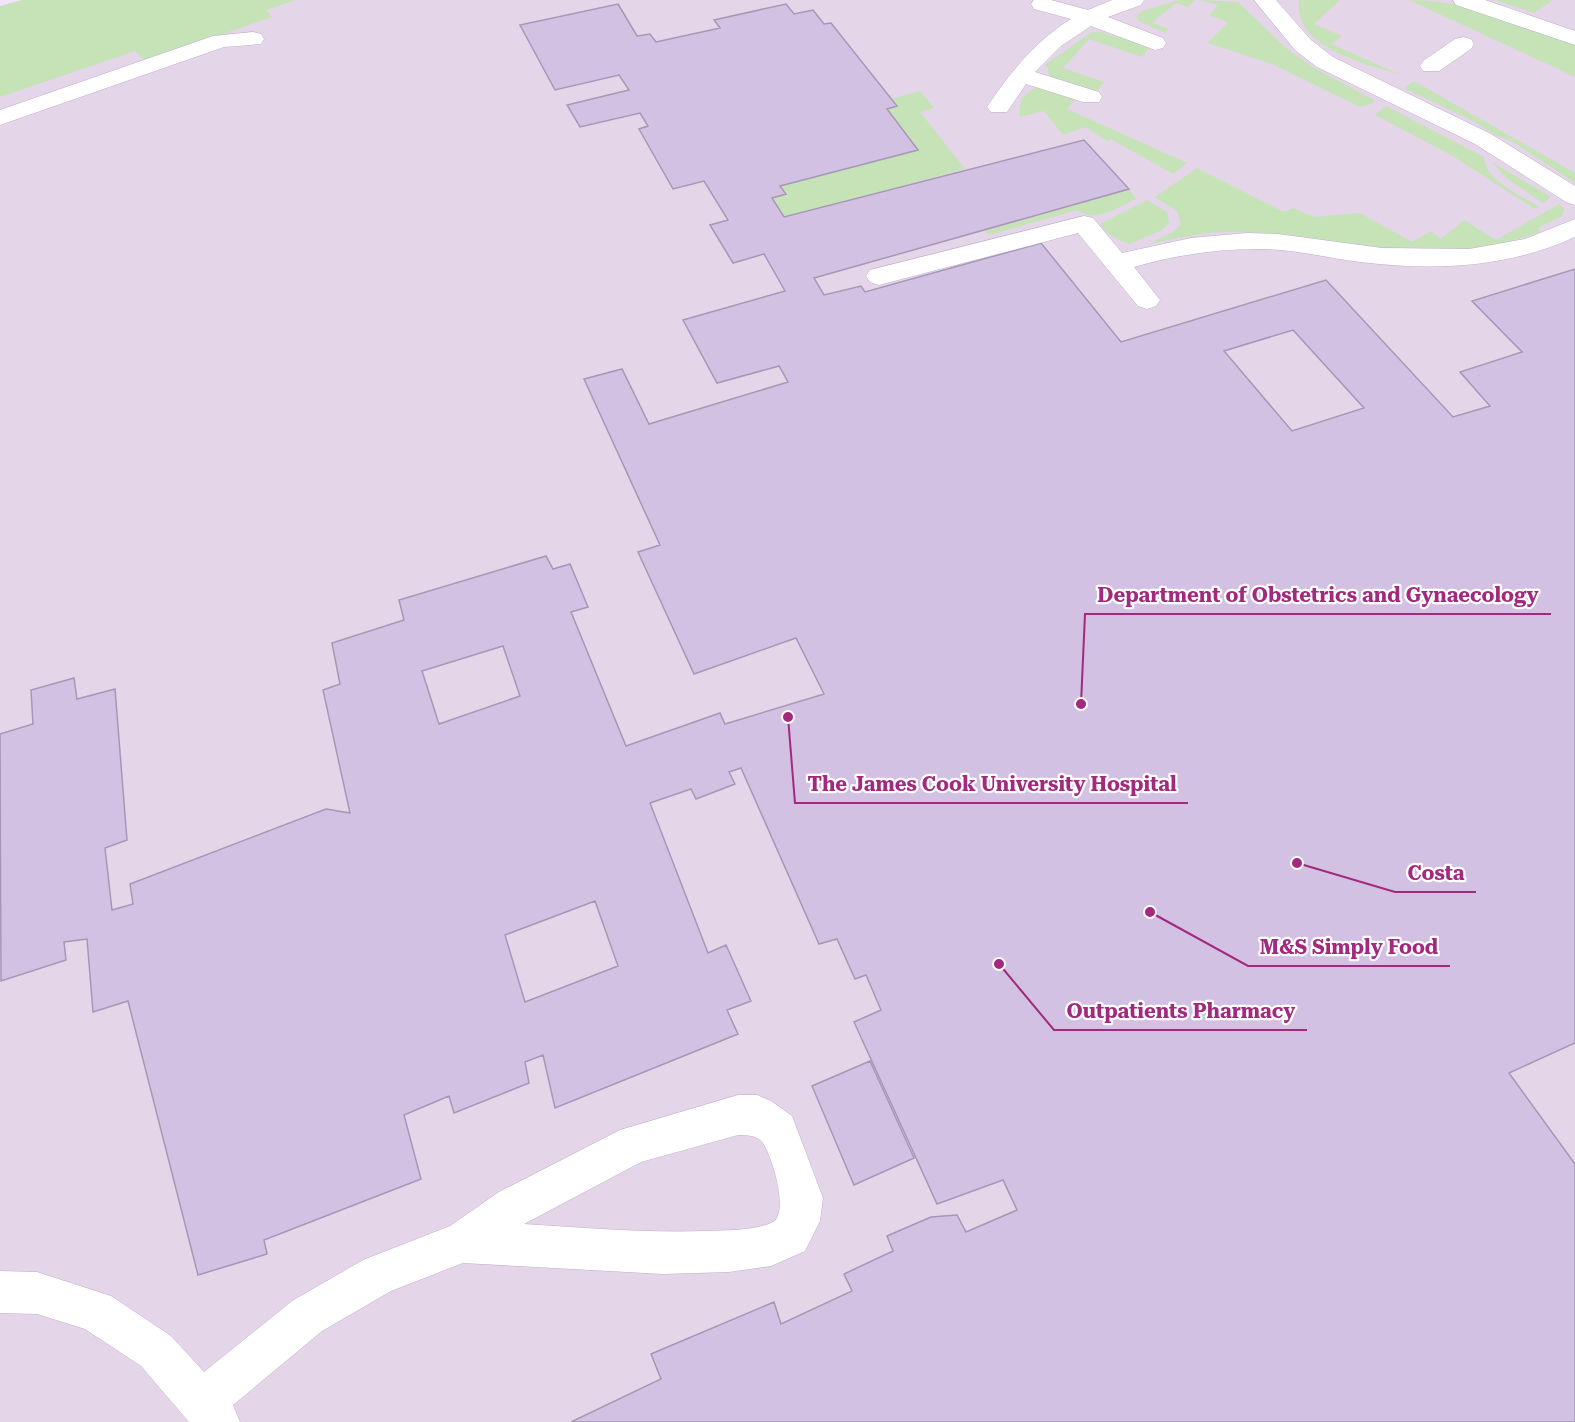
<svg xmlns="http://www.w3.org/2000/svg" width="1575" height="1422" font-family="'Roboto Serif',serif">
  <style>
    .medical { fill: #e4d5e9 }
    .green { fill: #c5e3b7 }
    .building { fill: #d2c1e2; stroke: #a797b6; stroke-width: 1.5; fill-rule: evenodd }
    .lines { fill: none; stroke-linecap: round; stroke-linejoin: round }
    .minor-casing { stroke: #bfaece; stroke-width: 1 }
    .minor { fill: #fff; fill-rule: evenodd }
    .leader { fill: none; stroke: #a3297e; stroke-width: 2 }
    .callout-dot { fill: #a3297e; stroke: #fff; stroke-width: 2 }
    .callout-label { font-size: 20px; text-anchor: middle; font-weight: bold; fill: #a3297e; stroke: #fff; stroke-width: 4.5; stroke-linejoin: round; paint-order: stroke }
  </style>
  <rect width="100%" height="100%" fill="#f0e3fd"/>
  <path class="medical" d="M 42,0 L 1575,0 L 1575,1422 L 0,1422 L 0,12 Z"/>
  <path class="green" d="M 22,0 L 296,0 L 266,10 L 272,17 L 146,61 L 135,51 L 0,97 L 0,6 Z
    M 1179,0 L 1195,0 L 1188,7 L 1176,3 L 1152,23 L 1169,29 L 1165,33 L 1141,22 L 1136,17 L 1142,11 Z
    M 1199,0 L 1238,2 L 1286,48 L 1314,68 L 1374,100 L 1373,103 L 1360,107 L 1272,64 L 1207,43 L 1228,22 L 1209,15 L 1218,5 Z
    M 1299,0 L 1340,0 L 1314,24 L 1342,36 L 1331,44 L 1399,74 C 1367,64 1293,48 1299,0 Z
    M 1409,0 C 1468,0 1522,23 1575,45 L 1575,77 Z
    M 1495,0 L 1553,0 L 1534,13 Z
    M 1092,32 L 1101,32 L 1150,47 L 1142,57 L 1089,39 L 1063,68 L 1104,82 L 1096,92 L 1050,77 L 1046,64 Z
    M 1414,81 L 1575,173 L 1575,183 L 1510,140 L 1495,135 L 1475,122 L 1404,88 Z
    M 1043,86 L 1075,99 L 1067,109 L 1187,163 L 1173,174 L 1111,139 L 1107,141 L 1085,127 L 1063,135 L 1044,111 L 1020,117 C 1017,99 1026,90 1043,86 Z
    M 920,91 L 934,108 L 920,112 L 965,169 L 784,217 L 772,198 L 785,194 L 780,186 L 918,150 L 887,109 L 897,106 L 891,99 Z
    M 1386,106 L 1484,157 C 1485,181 1521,195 1539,207 L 1535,209 L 1451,155 L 1375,115 Z
    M 1492,162 L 1551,197 L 1543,203 L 1506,178 Z
    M 1197,168 L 1283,212 L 1293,208 L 1315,217 L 1360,213 L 1412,242 L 1431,231 L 1441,239 L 1464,220 L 1496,240 L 1559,204 L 1564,209 L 1562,216 L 1538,228 L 1540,232 C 1482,254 1411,255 1350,246 C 1339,244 1329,240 1318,239 C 1291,234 1263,233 1236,232 C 1207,231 1177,238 1149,244 L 1173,232 L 1181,224 L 1177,211 L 1155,197 Z
    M 1129,189 L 1136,199 C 1118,207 1095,224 1077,210 L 989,235 L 985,231 Z
    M 1147,200 L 1167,212 L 1169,223 L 1162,230 L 1130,244 C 1117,240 1107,235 1100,224 Z"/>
  <path class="building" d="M 618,4 L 637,36 L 650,34 L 656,42 L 720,28 L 714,20 L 786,4 L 794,14 L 813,10 L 824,24 L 831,23 L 897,106 L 887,109 L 918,150 L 780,186 L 786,194 L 772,198 L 784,217 L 1084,140 L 1129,189 L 814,278 L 824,295 L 861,286 L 865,292 L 1041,243 L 1121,342 L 1326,280 L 1453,417 L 1490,406 L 1460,372 L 1522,352 L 1472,301 L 1575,269 L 1575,1043 L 1509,1073 L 1575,1164 L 1575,1422 L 571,1422 L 661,1379 L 651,1354 L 774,1302 L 781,1324 L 852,1291 L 844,1274 L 893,1251 L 887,1236 L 931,1217 L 957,1215 L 966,1232 L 1017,1210 L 1003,1180 L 937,1204 L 854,1022 L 881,1010 L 866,975 L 855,979 L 837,939 L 819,944 L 741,768 L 729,772 L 735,784 L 696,799 L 691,789 L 650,803 L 708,953 L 726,945 L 751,1001 L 727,1010 L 738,1034 L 555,1108 L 543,1055 L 525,1062 L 529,1083 L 454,1113 L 449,1096 L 404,1115 L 421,1179 L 264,1240 L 267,1254 L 198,1275 L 128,1001 L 93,1012 L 87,939 L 64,942 L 66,960 L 1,981 L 0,734 L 33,724 L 31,690 L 74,678 L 77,699 L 115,689 L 127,840 L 105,848 L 112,910 L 133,904 L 130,884 L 326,809 L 350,813 L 323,690 L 340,684 L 332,643 L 404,620 L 399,600 L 546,556 L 553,569 L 570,564 L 588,607 L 571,612 L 626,746 L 720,713 L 725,724 L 824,694 L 796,638 L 694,674 L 638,552 L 660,545 L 584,379 L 622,369 L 649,424 L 788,382 L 779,366 L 717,383 L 683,320 L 785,291 L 764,254 L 733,263 L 710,225 L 728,220 L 704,181 L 673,189 L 639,129 L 648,126 L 640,113 L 580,127 L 567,105 L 629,90 L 619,75 L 555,90 L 520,25 ZM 1293,330 L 1364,408 L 1292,431 L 1224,351 ZM 503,646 L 520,696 L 439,724 L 422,671 ZM 595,901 L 618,966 L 525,1002 L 505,935 Z
    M 870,1061 L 914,1158 L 854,1185 L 812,1086 Z"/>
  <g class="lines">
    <g class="minor-casing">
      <path id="minor" d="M 1034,0 L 1051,0 L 1088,10 L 1112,0 L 1144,0 L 1141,5 L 1108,17 L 1163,38 L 1166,43 L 1163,48 L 1155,50 L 1091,26 L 1061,46 L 1035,72 L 1099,92 L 1102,97 L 1099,102 L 1083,102 L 1026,84 L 1007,112 L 991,112 L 987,107 C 1011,72 1034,42 1071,19 L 1034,9 L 1031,4 Z
        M 1254,0 L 1276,0 L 1311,40 L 1333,57 L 1491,134 L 1575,186 L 1575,205 L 1566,202 L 1475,144 L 1317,67 L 1295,50 Z
        M 1453,0 L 1485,0 L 1575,31 L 1575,45 L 1456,5 Z
        M 253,32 L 261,34 L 264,39 L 261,44 L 224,47 L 0,125 L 0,110 L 213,36 Z
        M 1463,37 L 1471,39 L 1474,44 L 1471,49 L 1439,71 L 1423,71 L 1420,66 L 1423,61 L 1455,39 Z
        M 1084,216 L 1093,218 L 1122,253 L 1191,238 L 1247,233 L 1278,234 L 1382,248 L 1469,249 L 1525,239 L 1575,219 L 1575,237 C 1507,268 1434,271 1360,262 C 1328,258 1297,250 1265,249 C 1221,248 1176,255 1134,267 L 1160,300 L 1156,306 L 1147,309 L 1138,306 L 1078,233 L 879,285 L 870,282 L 866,276 L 870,270 Z
        M 738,1095 L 757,1095 L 771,1101 L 792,1116 L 823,1198 L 820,1221 L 805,1251 L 771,1266 L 729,1272 L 663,1274 L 463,1263 L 391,1291 L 322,1331 L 233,1405 L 240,1422 L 189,1422 L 141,1366 L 85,1329 L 37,1314 L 0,1313 L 0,1271 L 37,1272 L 111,1296 L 171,1336 L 204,1372 L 292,1301 L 363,1260 L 450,1226 L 499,1192 L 620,1130 ZM 738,1135 C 747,1135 757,1135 763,1143 C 772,1156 791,1216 771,1223 C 752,1231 727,1230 707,1231 C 646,1233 585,1228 524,1224 L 641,1162 Z"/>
    </g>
    <use href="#minor" class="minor"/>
  </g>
  <path class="leader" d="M1081 704L1085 614H1551M788 717L795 803H1188M1297 863L1395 892H1476M1150 912L1248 966H1450M999 964L1054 1030H1307"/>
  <g class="callout-dot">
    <circle cx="1081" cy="704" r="6"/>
    <circle cx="788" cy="717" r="6"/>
    <circle cx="1297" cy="863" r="6"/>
    <circle cx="1150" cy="912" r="6"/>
    <circle cx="999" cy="964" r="6"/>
  </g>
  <g class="callout-label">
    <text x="1318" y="602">Department of Obstetrics and Gynaecology</text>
    <text x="992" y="791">The James Cook University Hospital</text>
    <text x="1436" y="880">Costa</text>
    <text x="1349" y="954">M&amp;S Simply Food</text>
    <text x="1181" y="1018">Outpatients Pharmacy</text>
  </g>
</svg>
